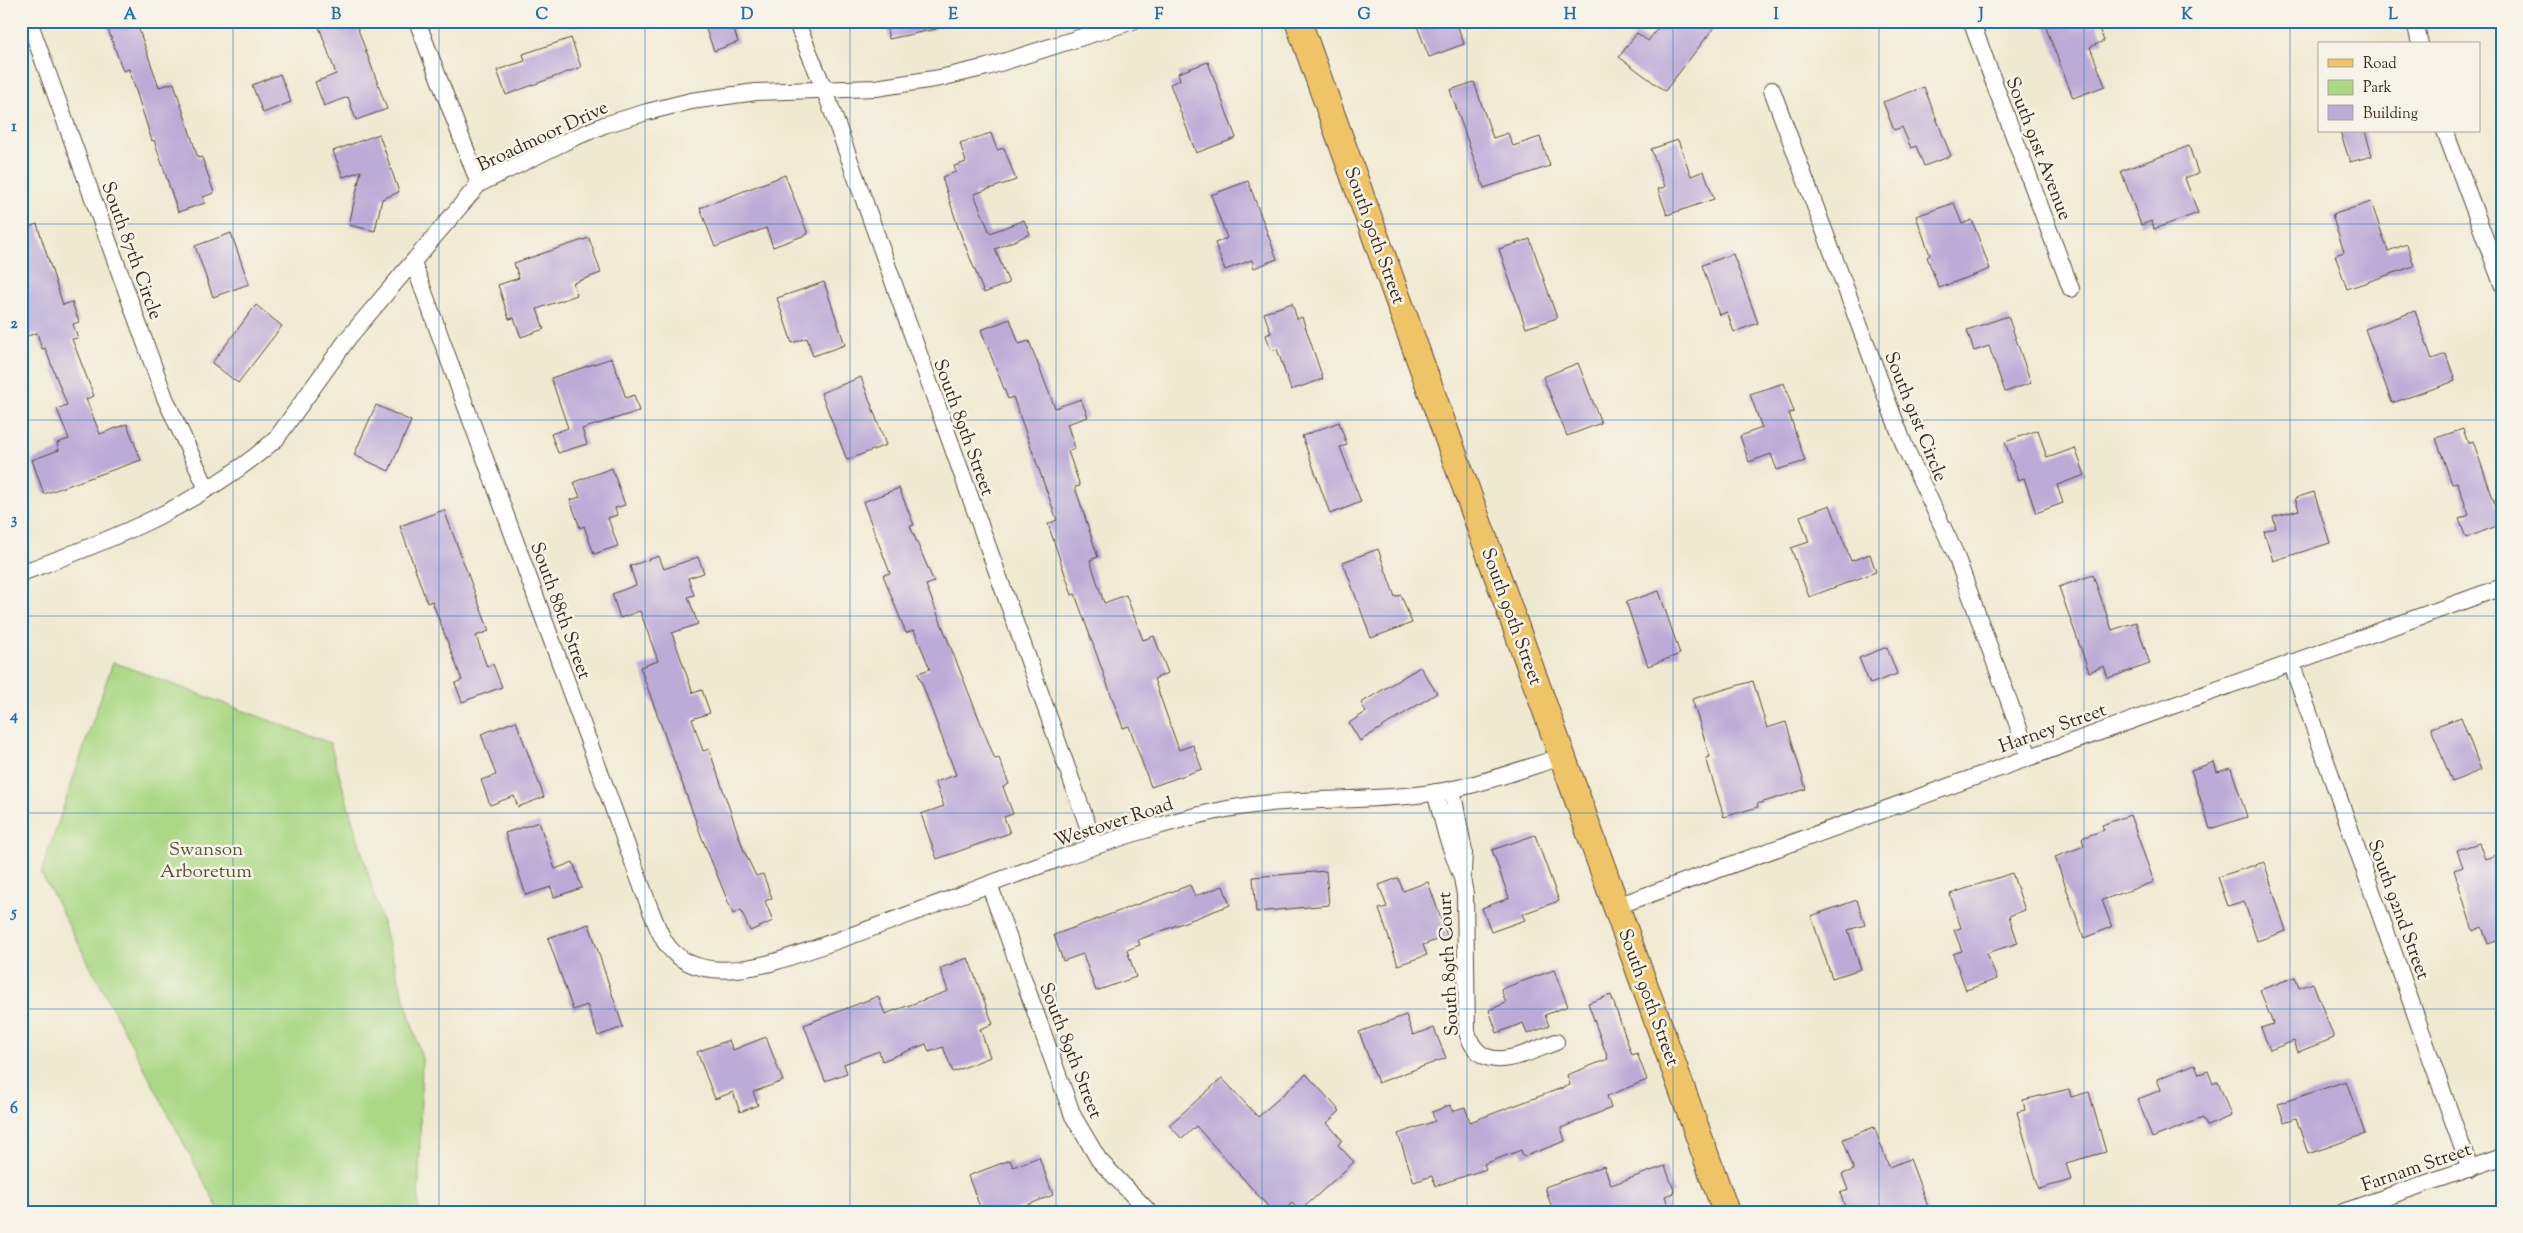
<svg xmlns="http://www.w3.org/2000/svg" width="2523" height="1233" font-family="'Sorts Mill Goudy',serif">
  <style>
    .green { fill: #aad885; stroke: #728152 }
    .building { fill: #bbabd7 }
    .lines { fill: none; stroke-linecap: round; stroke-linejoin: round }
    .street-casing { stroke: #564739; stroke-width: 18 }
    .primary-casing { stroke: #564739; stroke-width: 28 }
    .street { stroke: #fff; stroke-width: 16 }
    .primary { stroke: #efc469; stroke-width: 26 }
    .grid { fill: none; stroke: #1f6fb2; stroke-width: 1; stroke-opacity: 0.55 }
    .labels { text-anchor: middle; stroke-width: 5; stroke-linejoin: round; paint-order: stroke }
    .street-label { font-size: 19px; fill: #3b2a1e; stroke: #f7f3e8 }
    .park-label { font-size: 19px; fill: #575638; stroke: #f7f3e8 }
    .neatline { fill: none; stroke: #1f6fb2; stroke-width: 2 }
    .grid-label { font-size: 16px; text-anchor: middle; font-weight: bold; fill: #1f6fb2 }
  </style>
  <rect width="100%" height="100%" fill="#f7f3e8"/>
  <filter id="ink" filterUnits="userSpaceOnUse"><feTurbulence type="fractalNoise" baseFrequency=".02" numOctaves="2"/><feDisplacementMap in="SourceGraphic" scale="10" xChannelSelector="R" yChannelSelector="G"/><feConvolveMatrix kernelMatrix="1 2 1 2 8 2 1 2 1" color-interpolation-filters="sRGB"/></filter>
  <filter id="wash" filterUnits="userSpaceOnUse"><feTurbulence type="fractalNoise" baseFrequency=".0096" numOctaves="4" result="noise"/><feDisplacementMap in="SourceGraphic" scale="20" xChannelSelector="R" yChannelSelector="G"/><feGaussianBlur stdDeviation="1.12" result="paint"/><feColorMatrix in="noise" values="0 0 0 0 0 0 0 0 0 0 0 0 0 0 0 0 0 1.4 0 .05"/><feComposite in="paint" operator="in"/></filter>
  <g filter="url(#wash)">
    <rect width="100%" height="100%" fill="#f0e9d2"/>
    <path class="green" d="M 113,662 L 330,743 L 422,1059 L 418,1212 L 220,1212 L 41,873 Z"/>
    <g id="blocks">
      <path class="building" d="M 105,21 L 136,21 L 159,87 L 174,83 L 198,158 L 202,157 L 214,193 L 203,197 L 205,203 L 178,212 L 154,140 L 152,141 L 129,69 L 123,71 Z
        M 317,21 L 355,21 L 387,109 L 356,120 L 348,97 L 324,106 L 315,82 L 336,74 Z
        M 703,21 L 731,21 L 738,42 L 714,51 Z
        M 885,21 L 936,21 L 936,29 L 889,39 Z
        M 1415,21 L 1456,21 L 1464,44 L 1429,57 Z
        M 1663,21 L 1719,21 L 1665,91 L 1619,57 L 1637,33 L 1648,41 Z
        M 2055,21 L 2087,21 L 2089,26 L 2097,23 L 2104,41 L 2090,47 L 2105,86 L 2073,98 L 2045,25 Z
        M 571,38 L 581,67 L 506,95 L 497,70 L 525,61 L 523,54 Z
        M 1208,62 L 1236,138 L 1196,153 L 1170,84 L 1180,80 L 1178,73 Z
        M 280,74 L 291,102 L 263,113 L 252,85 Z
        M 1474,82 L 1493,138 L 1508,133 L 1513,146 L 1540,137 L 1550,166 L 1484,188 L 1450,90 Z
        M 1924,87 L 1951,156 L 1924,166 L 1916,146 L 1911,148 L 1902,127 L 1894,130 L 1883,102 Z
        M 2340,131 L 2365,131 L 2372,156 L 2350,162 Z
        M 991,133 L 997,150 L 1004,148 L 1016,180 L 974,194 L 990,233 L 1024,220 L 1030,234 L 995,249 L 1009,283 L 984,293 L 959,230 L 942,177 L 956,172 L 954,166 L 966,162 L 960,143 Z
        M 379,134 L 399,192 L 382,199 L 375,231 L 349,225 L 361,171 L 343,177 L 333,151 Z
        M 1678,140 L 1691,176 L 1704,171 L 1714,199 L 1667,215 L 1658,189 L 1665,187 L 1651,149 Z
        M 2189,146 L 2198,173 L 2185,178 L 2198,213 L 2154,229 L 2152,221 L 2141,225 L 2121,171 Z
        M 785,175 L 808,234 L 773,247 L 766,228 L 715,247 L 700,208 Z
        M 1248,181 L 1277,259 L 1254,268 L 1252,260 L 1225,270 L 1215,243 L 1227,238 L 1211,195 Z
        M 2371,202 L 2388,251 L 2407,244 L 2414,266 L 2347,289 L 2335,255 L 2344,252 L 2332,215 Z
        M 1954,203 L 1962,224 L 1972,220 L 1990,269 L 1939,288 L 1927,257 L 1930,255 L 1916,216 Z
        M 37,224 L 63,305 L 72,302 L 79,322 L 73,324 L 78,338 L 72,339 L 94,396 L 86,399 L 100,434 L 127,424 L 141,460 L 44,494 L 32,460 L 59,450 L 57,443 L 69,439 L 57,409 L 67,405 L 45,348 L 42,349 L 37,333 L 24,337 L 21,327 L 21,295 L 28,293 L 21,274 L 21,230 Z
        M 231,233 L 249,284 L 213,297 L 195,246 Z
        M 589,238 L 601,273 L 573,283 L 577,295 L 537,309 L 544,329 L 521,337 L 514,318 L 509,319 L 498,285 L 519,278 L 514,263 Z
        M 1530,239 L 1557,318 L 1526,328 L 1499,249 Z
        M 1733,254 L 1758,323 L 1734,332 L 1727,312 L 1719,315 L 1702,265 Z
        M 824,282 L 845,345 L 813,356 L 807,338 L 792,343 L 777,298 Z
        M 1292,303 L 1297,319 L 1302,317 L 1323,379 L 1291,390 L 1277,349 L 1271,351 L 1266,335 L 1271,333 L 1264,313 Z
        M 256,305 L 282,326 L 238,383 L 212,363 Z
        M 2415,311 L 2432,359 L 2446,354 L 2455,381 L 2392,403 L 2365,329 Z
        M 2008,316 L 2031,383 L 2005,392 L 1989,346 L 1974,351 L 1967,330 Z
        M 1010,319 L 1019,344 L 1029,341 L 1055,408 L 1081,399 L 1088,417 L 1067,424 L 1075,448 L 1068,451 L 1080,486 L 1075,487 L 1098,557 L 1090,560 L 1104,603 L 1126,595 L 1143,640 L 1154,636 L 1168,673 L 1154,679 L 1179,750 L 1193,745 L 1202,769 L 1151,787 L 1129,726 L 1123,728 L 1075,594 L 1072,595 L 1048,524 L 1057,520 L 1013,397 L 1008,399 L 981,330 Z
        M 612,358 L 626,398 L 634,395 L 639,411 L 582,429 L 587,444 L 558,453 L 551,434 L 568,428 L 551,378 Z
        M 1578,363 L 1601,423 L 1567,436 L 1543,377 Z
        M 861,377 L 886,445 L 847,460 L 821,393 Z
        M 1784,383 L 1794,412 L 1789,413 L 1805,461 L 1777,470 L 1771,454 L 1749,462 L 1740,436 L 1762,428 L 1750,394 Z
        M 376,405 L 411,421 L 389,471 L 354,455 Z
        M 1339,422 L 1347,445 L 1340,447 L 1361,502 L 1330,514 L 1302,436 Z
        M 2463,429 L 2468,443 L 2473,441 L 2502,524 L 2466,538 L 2459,519 L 2469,515 L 2457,482 L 2452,484 L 2436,438 Z
        M 2038,430 L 2047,458 L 2075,448 L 2085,475 L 2057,485 L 2063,503 L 2036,513 L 2024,478 L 2018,480 L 2005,442 Z
        M 612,468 L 625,505 L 615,508 L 617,515 L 608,518 L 618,546 L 594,554 L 584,526 L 580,528 L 570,500 L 580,497 L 574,482 Z
        M 899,488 L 914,525 L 910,526 L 934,582 L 926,585 L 995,759 L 999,758 L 1009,784 L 1003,787 L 1013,814 L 1004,817 L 1010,833 L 937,859 L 921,814 L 944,806 L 935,782 L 956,775 L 918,673 L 930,669 L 914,630 L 906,633 L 883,575 L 890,573 L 863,502 Z
        M 2314,492 L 2330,543 L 2273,561 L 2264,532 L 2276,528 L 2273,517 L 2299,510 L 2295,498 Z
        M 1830,505 L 1851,561 L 1870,554 L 1876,572 L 1809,597 L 1791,548 L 1809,542 L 1800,516 Z
        M 444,510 L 489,631 L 476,636 L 487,667 L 493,664 L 502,687 L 462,702 L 455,683 L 462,680 L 432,601 L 427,603 L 400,526 Z
        M 1378,549 L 1395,597 L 1401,595 L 1412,623 L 1371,638 L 1343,562 Z
        M 659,556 L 664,569 L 698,557 L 704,573 L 688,578 L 694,595 L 688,597 L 698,624 L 672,633 L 693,693 L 702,690 L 710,713 L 692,719 L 703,751 L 709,749 L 744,851 L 756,876 L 763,874 L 772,898 L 765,901 L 773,921 L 750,931 L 741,910 L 733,914 L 702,838 L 640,667 L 658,661 L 640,611 L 620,618 L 612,594 L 636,585 L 630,566 Z
        M 2093,575 L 2112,630 L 2136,622 L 2150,664 L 2108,678 L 2104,666 L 2089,672 L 2059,587 Z
        M 1659,591 L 1680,654 L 1648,666 L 1626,602 Z
        M 1887,647 L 1897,674 L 1870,684 L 1859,658 Z
        M 1420,667 L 1437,693 L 1360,741 L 1349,723 L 1366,712 L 1361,703 Z
        M 1753,681 L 1767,728 L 1786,722 L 1806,789 L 1757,804 L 1758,807 L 1724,817 L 1706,758 L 1710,757 L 1692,699 Z
        M 2461,717 L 2481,770 L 2452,782 L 2431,728 Z
        M 516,721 L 544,797 L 518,807 L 514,796 L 490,805 L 481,780 L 496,775 L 481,734 Z
        M 2214,762 L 2217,772 L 2231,768 L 2247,817 L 2210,829 L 2191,770 Z
        M 2130,815 L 2154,882 L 2102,900 L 2112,927 L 2084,938 L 2055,857 L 2084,846 L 2082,838 L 2104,830 L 2102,825 Z
        M 539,822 L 555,869 L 573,862 L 582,888 L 554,897 L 551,887 L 526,895 L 505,833 Z
        M 1535,835 L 1559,901 L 1522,914 L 1525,920 L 1491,932 L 1482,908 L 1509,898 L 1492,850 Z
        M 2479,843 L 2485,859 L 2497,855 L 2502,870 L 2502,939 L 2488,944 L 2482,927 L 2473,931 L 2454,870 L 2463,867 L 2457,850 Z
        M 2264,862 L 2286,931 L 2257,941 L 2244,901 L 2228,906 L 2218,877 Z
        M 1326,871 L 1329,905 L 1256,912 L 1253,877 Z
        M 2012,873 L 2025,910 L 2009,916 L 2018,943 L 1987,953 L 1997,979 L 1966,990 L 1953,954 L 1962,951 L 1954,930 L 1961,928 L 1950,894 Z
        M 1398,878 L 1403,891 L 1428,882 L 1447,936 L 1423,945 L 1427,955 L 1398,965 L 1379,909 L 1387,907 L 1379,885 Z
        M 1190,885 L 1195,896 L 1223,886 L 1230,905 L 1138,940 L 1140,945 L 1127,950 L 1136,977 L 1096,991 L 1083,954 L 1063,961 L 1054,935 Z
        M 1857,900 L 1865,925 L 1848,930 L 1861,969 L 1832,978 L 1811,916 Z
        M 589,924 L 623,1027 L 598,1036 L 587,1005 L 573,1010 L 548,938 Z
        M 968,958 L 993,1024 L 980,1029 L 990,1057 L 953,1072 L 943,1047 L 929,1052 L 926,1044 L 882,1061 L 879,1051 L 844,1064 L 847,1073 L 825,1081 L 804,1025 L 878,996 L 885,1014 L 948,991 L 940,968 Z
        M 1554,970 L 1568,1006 L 1545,1015 L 1549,1026 L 1527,1034 L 1523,1023 L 1497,1033 L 1489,1010 L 1506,1003 L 1501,989 Z
        M 2295,977 L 2299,988 L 2313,983 L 2334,1038 L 2298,1052 L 2294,1041 L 2270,1050 L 2261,1028 L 2273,1024 L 2260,990 Z
        M 1611,995 L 1632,1055 L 1637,1053 L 1647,1080 L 1607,1096 L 1611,1108 L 1561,1128 L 1565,1141 L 1523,1157 L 1521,1150 L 1484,1164 L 1486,1169 L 1435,1186 L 1432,1176 L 1414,1182 L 1398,1134 L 1435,1121 L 1432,1112 L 1450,1105 L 1452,1111 L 1465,1107 L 1470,1122 L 1570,1085 L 1567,1075 L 1608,1059 L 1588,1003 Z
        M 1406,1015 L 1413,1035 L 1434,1028 L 1446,1058 L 1378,1083 L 1359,1032 Z
        M 766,1037 L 783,1081 L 753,1092 L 758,1105 L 740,1112 L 733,1092 L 715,1099 L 697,1052 L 729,1040 L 733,1050 Z
        M 2195,1064 L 2199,1074 L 2208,1071 L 2213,1084 L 2218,1081 L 2231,1116 L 2207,1126 L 2203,1118 L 2152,1138 L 2138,1099 L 2161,1090 L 2157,1079 Z
        M 1306,1074 L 1340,1111 L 1327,1123 L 1342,1140 L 1338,1145 L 1354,1162 L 1300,1211 L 1292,1203 L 1282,1212 L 1273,1212 L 1196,1126 L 1182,1139 L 1169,1125 L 1222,1078 L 1258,1117 Z
        M 2346,1081 L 2365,1134 L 2308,1154 L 2296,1118 L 2284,1122 L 2278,1104 Z
        M 2069,1089 L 2071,1097 L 2089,1092 L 2106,1152 L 2066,1163 L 2071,1180 L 2039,1189 L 2017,1112 L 2025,1110 L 2023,1100 Z
        M 1874,1127 L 1889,1167 L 1910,1159 L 1930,1212 L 1847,1212 L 1840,1193 L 1848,1190 L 1842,1174 L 1854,1170 L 1843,1139 Z
        M 1039,1157 L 1053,1195 L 1009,1212 L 982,1212 L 968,1176 L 1010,1160 L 1013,1167 Z
        M 1604,1166 L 1611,1185 L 1665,1166 L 1675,1193 L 1665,1196 L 1670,1212 L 1553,1212 L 1545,1187 Z"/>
    </g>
  </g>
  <g filter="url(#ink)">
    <use href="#blocks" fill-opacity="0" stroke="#564739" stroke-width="1"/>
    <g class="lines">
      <g class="street-casing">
        <path id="street" d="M 29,21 L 165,398 L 207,489
          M 417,21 L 479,184
          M 796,21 L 825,91 L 1095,846
          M 1971,21 L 2071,289
          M 2415,21 L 2420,44
          M 1772,90 L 1892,413 L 1905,447 L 1955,553 L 2029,756
          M 2445,131 L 2502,284
          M 413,262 L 649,906 C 654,918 658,931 665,942 C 689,979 738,972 774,962 C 871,931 965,892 1061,858 C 1115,839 1171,820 1227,809 C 1289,797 1354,802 1416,795 C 1467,790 1516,771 1564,756
          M 21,573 C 112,540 202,504 276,439 L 349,337 L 479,184 L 569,140 L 604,125 L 647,112 L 691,101 L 756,92 L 876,88 L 940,78 L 987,67 L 1133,21
          M 2291,662 L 2470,1169
          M 1452,789 L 1464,851 L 1463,871
          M 1435,792 L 1447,837 L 1462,878 L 1465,894 L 1467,1032 C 1481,1079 1525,1053 1556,1042
          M 989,884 L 1073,1116 L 1099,1160 L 1149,1212
          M 1617,906 L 2502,587
          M 2343,1212 L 2502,1157"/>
      </g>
      <g class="primary-casing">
        <path id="primary" d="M 1298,21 L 1726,1212"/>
      </g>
      <use href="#street" class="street"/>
      <use href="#primary" class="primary"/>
    </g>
  </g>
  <path class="grid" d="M 233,21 L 233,1212M 439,21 L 439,1212M 645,21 L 645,1212M 850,21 L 850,1212M 1056,21 L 1056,1212M 1262,21 L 1262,1212M 1467,21 L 1467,1212M 1673,21 L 1673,1212M 1879,21 L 1879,1212M 2084,21 L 2084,1212M 2290,21 L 2290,1212M 21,224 L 2502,224M 21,420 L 2502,420M 21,616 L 2502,616M 21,813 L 2502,813M 21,1009 L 2502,1009"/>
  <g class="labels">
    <g class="street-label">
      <text transform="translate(542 135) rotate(-25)" y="7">Broadmoor Drive</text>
      <text transform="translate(2040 148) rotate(69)" y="7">South 91st Avenue</text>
      <text transform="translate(1376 235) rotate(70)" y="7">South 90th Street</text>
      <text transform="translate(133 250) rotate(70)" y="7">South 87th Circle</text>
      <text transform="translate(1917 416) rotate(68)" y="7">South 91st Circle</text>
      <text transform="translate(965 427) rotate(70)" y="7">South 89th Street</text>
      <text transform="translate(562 610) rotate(70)" y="7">South 88th Street</text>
      <text transform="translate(1513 616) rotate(70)" y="7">South 90th Street</text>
      <text transform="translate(2052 727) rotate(-20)" y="7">Harney Street</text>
      <text transform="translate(1113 821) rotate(-18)" y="7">Westover Road</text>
      <text transform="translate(2400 909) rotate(70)" y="7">South 92nd Street</text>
      <text transform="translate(1447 964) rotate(-93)" y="7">South 89th Court</text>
      <text transform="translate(1650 997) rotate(70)" y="7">South 90th Street</text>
      <text transform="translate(1072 1050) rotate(69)" y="7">South 89th Street</text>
      <text transform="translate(2416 1166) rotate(-19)" y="7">Farnam Street</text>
    </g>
    <g class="park-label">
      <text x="206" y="855">Swanson<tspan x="206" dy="22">Arboretum</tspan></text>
    </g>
  </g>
  <rect width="2523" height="1233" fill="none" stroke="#f7f3e8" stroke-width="55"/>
  <rect x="2318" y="42" width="162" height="90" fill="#f7f3e8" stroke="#aca397"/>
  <rect x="2328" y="59" width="25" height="8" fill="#efc469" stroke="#aca397"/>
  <text x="2363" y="68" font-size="15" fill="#3b2a1e">Road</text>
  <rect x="2328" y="80" width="25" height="15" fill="#aad885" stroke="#aca397"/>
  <text x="2363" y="92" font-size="15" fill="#3b2a1e">Park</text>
  <rect x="2328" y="105" width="25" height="15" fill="#bbabd7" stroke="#aca397"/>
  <text x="2363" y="118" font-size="15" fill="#3b2a1e">Building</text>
  <rect x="28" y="28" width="2468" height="1178" class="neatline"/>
  <g class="grid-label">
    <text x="130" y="19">A</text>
    <text x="336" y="19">B</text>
    <text x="542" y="19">C</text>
    <text x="747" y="19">D</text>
    <text x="953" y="19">E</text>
    <text x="1159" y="19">F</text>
    <text x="1364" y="19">G</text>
    <text x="1570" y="19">H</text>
    <text x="1776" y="19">I</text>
    <text x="1981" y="19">J</text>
    <text x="2187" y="19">K</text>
    <text x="2393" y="19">L</text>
    <text x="14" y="131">1</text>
    <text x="14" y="328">2</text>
    <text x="14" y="524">3</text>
    <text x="14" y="720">4</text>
    <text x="14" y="917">5</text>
    <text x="14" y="1113">6</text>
  </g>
</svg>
